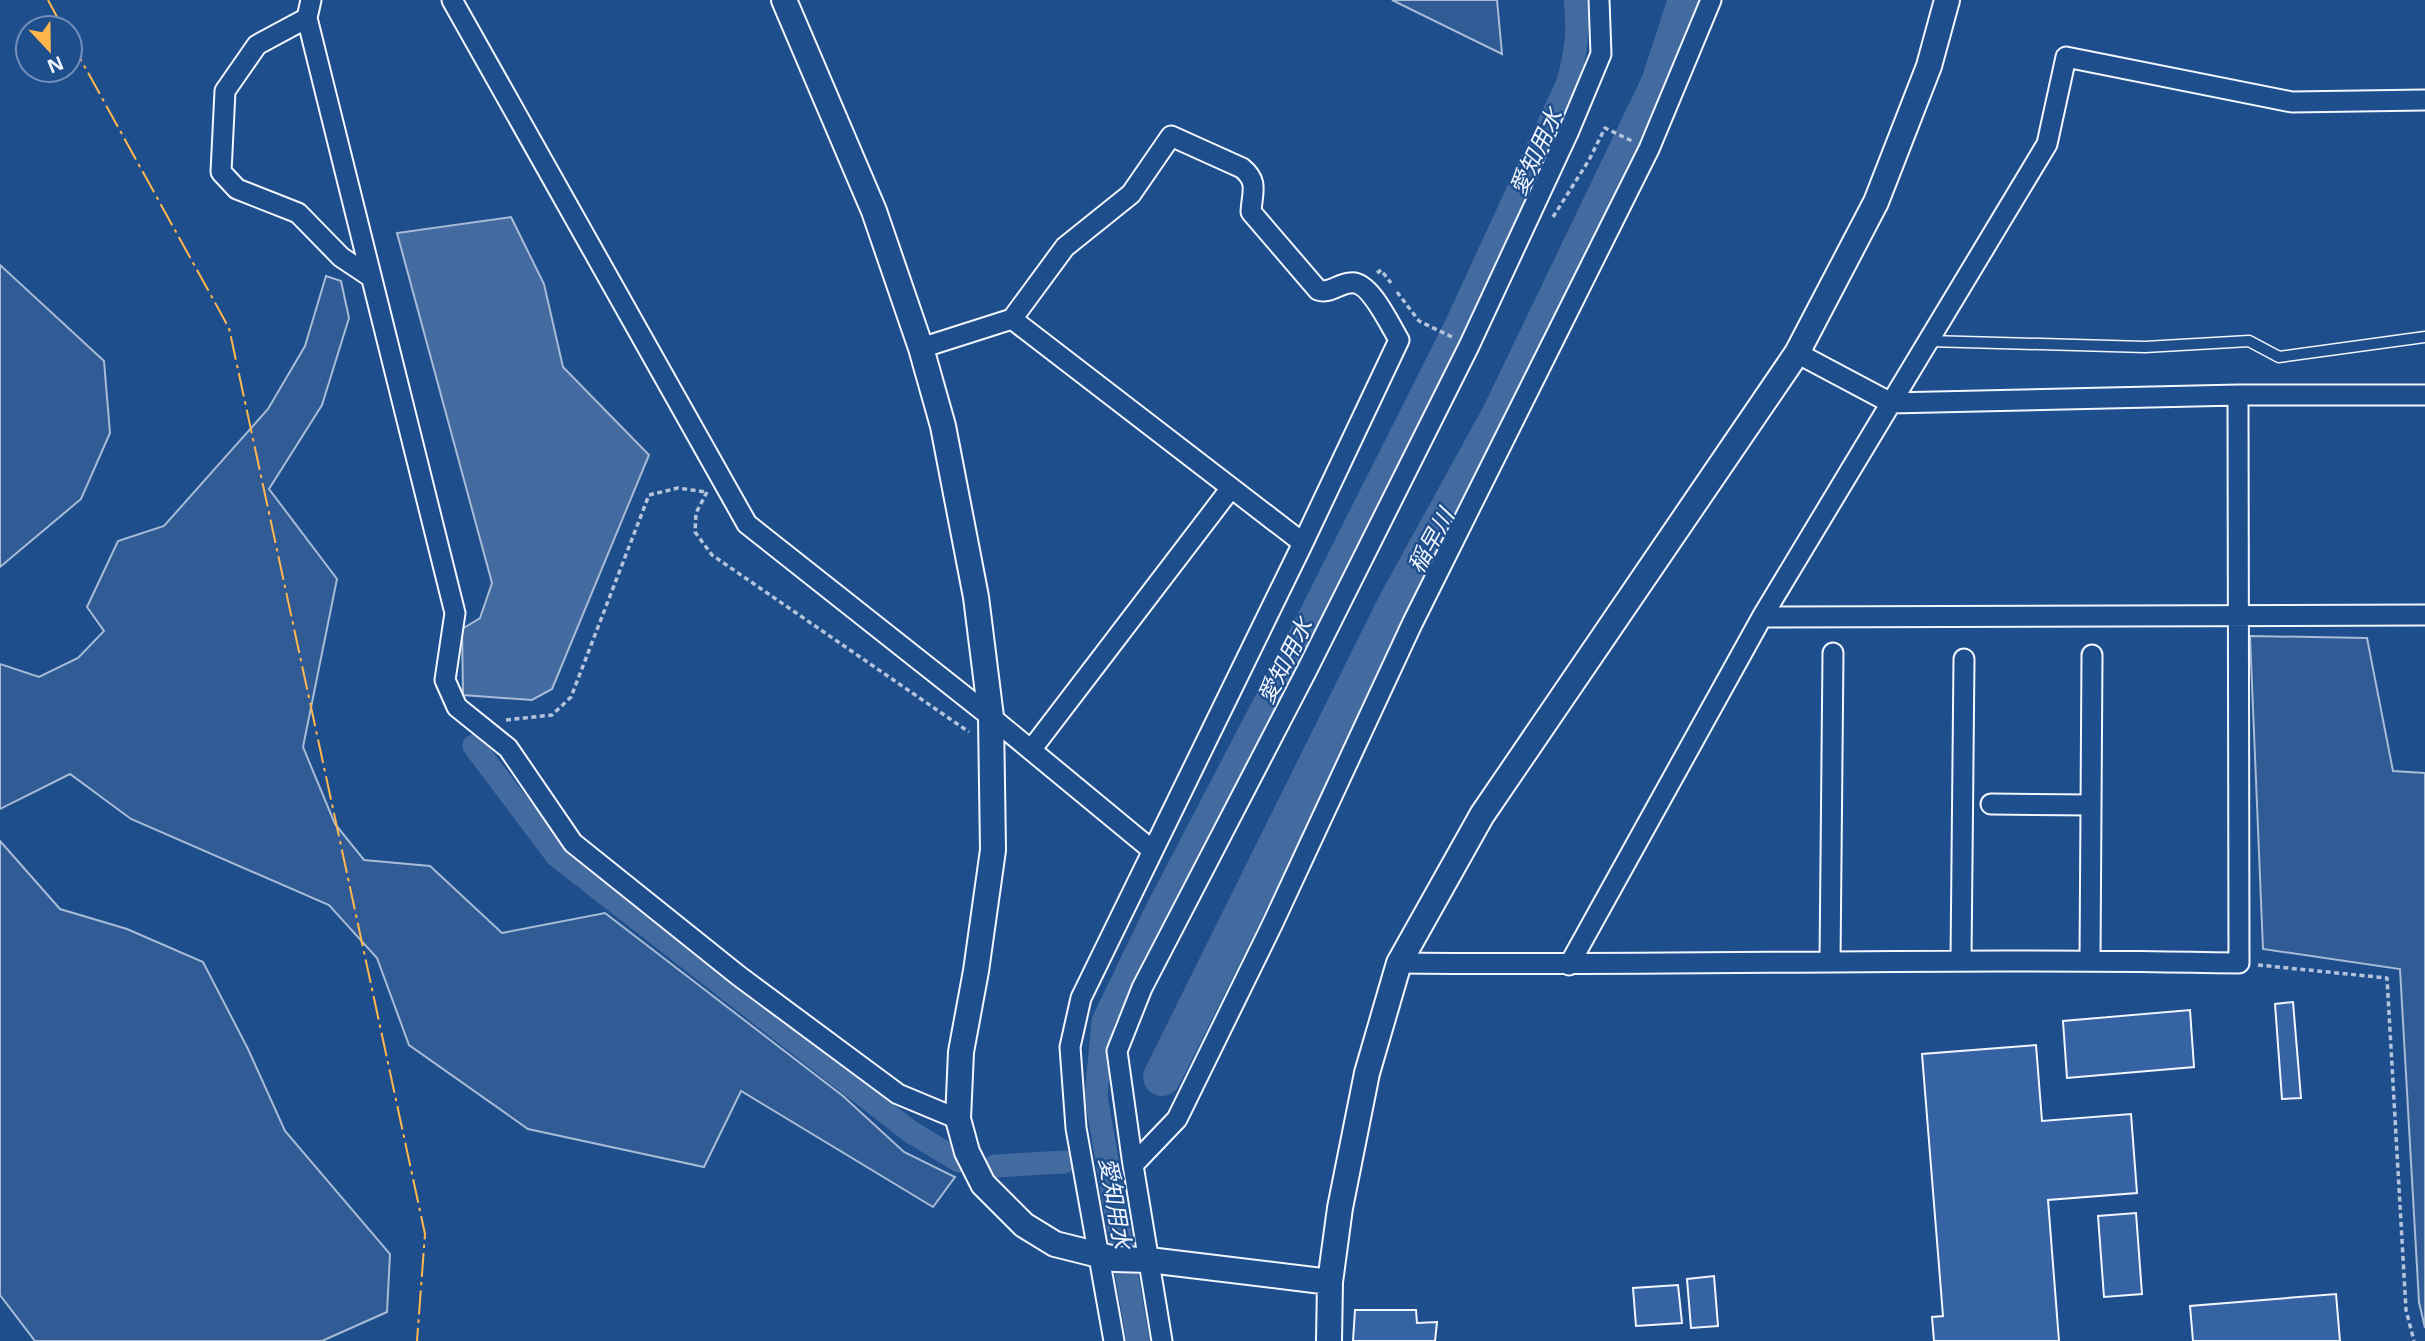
<svg xmlns="http://www.w3.org/2000/svg" width="2425" height="1341" font-family="'Noto Sans','Noto Sans JP',sans-serif">
  <style>
    .built { fill: #305b95; stroke: #a8bbd7; stroke-width: 2 }
    .water { fill: #446ba0; stroke: #a8bbd7; stroke-width: 2 }
    .lines { fill: none; stroke-linecap: round; stroke-linejoin: round }
    .canal { stroke: #446ba0; stroke-width: 23 }
    .river { stroke: #446ba0; stroke-width: 38 }
    .building { fill: #3563a3; stroke: #f2f6ff; stroke-width: 2 }
    .service-casing { stroke: #f2f6ff; stroke-width: 13 }
    .minor-casing { stroke: #f2f6ff; stroke-width: 23 }
    .tertiary-casing { stroke: #f2f6ff; stroke-width: 28 }
    .path { stroke: #b3c4dc; stroke-width: 3.5; stroke-dasharray: 5 3.5; stroke-linecap: butt }
    .service { stroke: #1f4e8c; stroke-width: 10 }
    .minor { stroke: #1f4e8c; stroke-width: 19 }
    .tertiary { stroke: #1f4e8c; stroke-width: 24 }
    .power { stroke: #ffb74d; stroke-width: 2; stroke-dasharray: 24 5 3.5 5; stroke-linecap: butt }
    .labels { text-anchor: middle; stroke-width: 5; stroke-linejoin: round; paint-order: stroke }
    .water-label { font-size: 23px; font-style: italic; fill: #f2f6ff; stroke: #1f4e8c }
  </style>
  <rect width="100%" height="100%" fill="#1f4e8c"/>
  <path class="built" d="M 1392,0 L 1497,0 L 1502,54 Z
    M 0,265 L 104,361 L 110,433 L 81,499 L 0,567 Z
    M 326,276 L 341,281 L 349,318 L 322,405 L 269,489 L 337,579 L 303,747 L 335,824 L 364,860 L 430,866 L 502,933 L 605,913 L 843,1096 L 904,1152 L 955,1177 L 933,1207 L 741,1091 L 704,1167 L 528,1129 L 409,1045 L 377,958 L 329,905 L 131,819 L 70,774 L 0,809 L 0,664 L 39,677 L 78,658 L 104,631 L 87,607 L 118,541 L 164,526 L 268,409 L 305,346 Z
    M 2250,636 L 2367,638 L 2393,771 L 2425,773 L 2425,1328 L 2419,1302 L 2400,969 L 2263,949 Z
    M 0,841 L 60,909 L 127,929 L 203,962 L 248,1049 L 285,1131 L 390,1254 L 387,1312 L 322,1341 L 35,1341 L 0,1295 Z"/>
  <path class="water" d="M 511,217 L 544,284 L 563,367 L 649,455 L 552,689 L 532,700 L 463,695 L 462,629 L 480,618 L 492,583 L 397,233 Z"/>
  <g class="lines">
    <path class="canal" d="M 474,746 L 557,856 L 911,1132 L 959,1161
      M 995,1166 L 1064,1162
      M 1138,1341 L 1096,1096 L 1103,1021 L 1157,909 L 1303,629 L 1454,329 L 1568,82 C 1576,52 1579,31 1575,0"/>
    <path class="river" d="M 1162,1077 L 1396,605 L 1501,414 L 1660,83 L 1687,0"/>
  </g>
  <path class="building" d="M 2293,1002 L 2301,1098 L 2282,1099 L 2275,1004 Z
    M 2190,1010 L 2194,1067 L 2067,1078 L 2063,1021 Z
    M 2036,1045 L 2042,1121 L 2131,1114 L 2137,1193 L 2048,1200 L 2059,1341 L 1934,1341 L 1932,1317 L 1943,1316 L 1922,1054 Z
    M 2136,1213 L 2142,1294 L 2104,1297 L 2098,1216 Z
    M 1714,1276 L 1718,1326 L 1691,1328 L 1687,1279 Z
    M 1678,1285 L 1682,1323 L 1636,1326 L 1633,1288 Z
    M 2336,1294 L 2340,1341 L 2193,1341 L 2190,1306 Z
    M 1355,1310 L 1416,1310 L 1417,1323 L 1437,1322 L 1435,1341 L 1353,1341 Z"/>
  <g class="lines">
    <g class="service-casing">
      <path id="service" d="M 1929,341 L 2145,347 L 2249,341 L 2279,357 L 2425,337"/>
    </g>
    <g class="minor-casing">
      <path id="minor" d="M 311,0 L 307,18 L 455,613 L 445,680 L 457,707 L 508,748 L 573,843 L 739,976 L 898,1094 L 958,1119
        M 452,0 L 747,524 L 991,717 L 1152,850
        M 307,18 L 257,45 L 225,91 L 221,172 L 237,189 L 298,213 L 341,257 L 371,277
        M 1012,319 L 1303,543
        M 921,348 L 1012,319 L 1065,247 L 1131,194 L 1171,136 L 1242,168 C 1259,182 1252,192 1251,212 L 1318,290 C 1329,294 1338,284 1350,283 C 1369,279 1390,325 1399,340 L 1303,543 L 1081,998 L 1070,1047 L 1076,1128 L 1114,1341
        M 1797,353 L 1891,403 L 2238,395 L 2425,395
        M 1762,617 L 2047,144 L 2066,57 L 2292,102 L 2425,100
        M 1031,750 L 1231,488
        M 1991,804 L 2091,805
        M 2090,960 L 2092,655
        M 1961,961 L 1964,659
        M 1830,962 L 1833,653
        M 1399,963 C 1679,966 1959,957 2239,963 L 2238,395
        M 1569,965 L 1762,617 L 2425,615
        M 1133,1165 L 1177,1119 L 1273,923 L 1412,624 L 1649,149 L 1711,0
        M 1162,1341 L 1133,1165 L 1117,1051 L 1142,988 L 1307,670 L 1469,346 L 1568,133 L 1601,54 L 1599,0"/>
    </g>
    <g class="tertiary-casing">
      <path id="tertiary" d="M 784,0 L 874,211 L 921,348 L 943,426 L 976,597 L 991,717 L 993,850 L 976,971 L 961,1052 L 958,1119 L 967,1152 L 983,1184 L 1024,1225 L 1055,1244 L 1115,1259 L 1149,1260 L 1330,1282
        M 1329,1341 L 1330,1282 L 1340,1208 L 1367,1073 L 1399,963 L 1482,815 L 1797,353 L 1876,202 L 1929,66 L 1947,0"/>
    </g>
    <path class="path" d="M 1553,217 L 1589,160 L 1605,128 L 1632,141
      M 1377,273 L 1381,270 L 1391,283
      M 1397,292 L 1419,321 L 1452,337
      M 707,492 L 696,513 L 695,532 L 712,555 L 969,732
      M 506,720 L 552,715 L 571,697 L 649,495 L 678,488 L 705,492
      M 2258,965 L 2387,978 L 2406,1310 L 2414,1341"/>
    <use href="#service" class="service"/>
    <use href="#minor" class="minor"/>
    <use href="#tertiary" class="tertiary"/>
    <path class="power" d="M 48,0 L 63,28
      M 70,40 L 229,328 L 425,1234 L 417,1341"/>
  </g>
  <g class="labels">
    <g class="water-label">
      <text transform="translate(1536 152) rotate(-65)" y="8">愛知用水</text>
      <text transform="translate(1431 541) rotate(-61)" y="8">稲早川</text>
      <text transform="translate(1285 661) rotate(-63)" y="8">愛知用水</text>
      <text transform="translate(1115 1203) rotate(80)" y="8">愛知用水</text>
    </g>
  </g>
  <g transform="translate(49 49) rotate(158)"><circle r="33" fill="#1f4e8c" stroke="#7391ba" stroke-width="2"/>
  <path d="M0-5L12 26L0 18L-12 26Z" fill="#ffb74d"/>
  <text y="-10" font-size="19" font-weight="bold" text-anchor="middle" fill="#f2f6ff">N</text>
  </g>
</svg>
